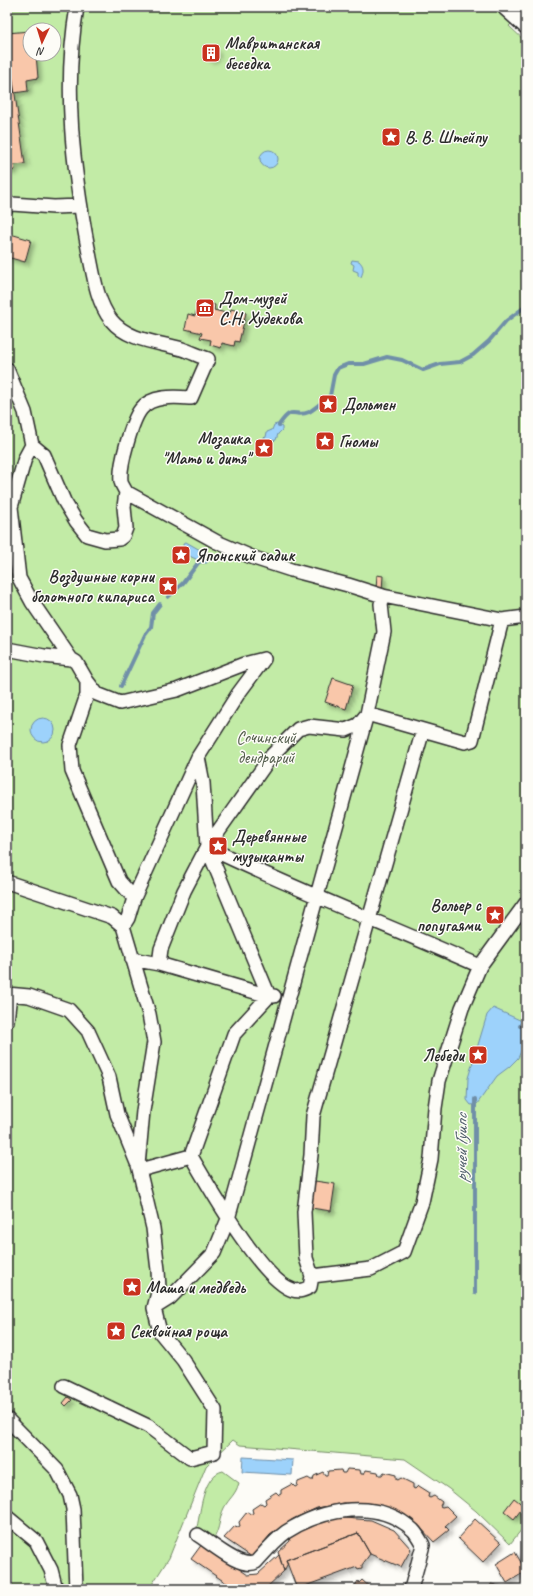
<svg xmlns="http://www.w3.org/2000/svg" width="533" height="1596" font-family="Caveat,sans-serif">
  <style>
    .green { fill: #c2eba6; stroke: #768b68; fill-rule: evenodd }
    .water { fill: #9dd2fb; stroke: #6f8fa8 }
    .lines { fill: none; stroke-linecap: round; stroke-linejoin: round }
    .stream { stroke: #6f8fa8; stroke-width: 4 }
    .building { fill: #f9c7aa; stroke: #2b2b2b; filter: url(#shadow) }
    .minor-casing { stroke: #2b2b2b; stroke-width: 16 }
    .major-casing { stroke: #2b2b2b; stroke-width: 20 }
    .minor { stroke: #fdfcf7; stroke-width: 13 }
    .major { stroke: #fdfcf7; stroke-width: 17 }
    .labels { text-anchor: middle; stroke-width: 3; stroke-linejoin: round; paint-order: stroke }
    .poi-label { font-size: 17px; font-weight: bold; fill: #2b2b2b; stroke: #fdfcf7; text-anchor: start }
    .park-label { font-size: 17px; fill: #515b4a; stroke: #fdfcf7 }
    .water-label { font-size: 18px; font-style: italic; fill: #4d5d69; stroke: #fdfcf7 }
  </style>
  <defs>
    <filter id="shadow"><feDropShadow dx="3.5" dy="3.5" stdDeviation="2" flood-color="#0004"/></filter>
  </defs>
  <rect width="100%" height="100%" fill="#fdfcf7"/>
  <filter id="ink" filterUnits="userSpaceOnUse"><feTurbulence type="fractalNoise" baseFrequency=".025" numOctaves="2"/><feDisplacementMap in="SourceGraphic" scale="8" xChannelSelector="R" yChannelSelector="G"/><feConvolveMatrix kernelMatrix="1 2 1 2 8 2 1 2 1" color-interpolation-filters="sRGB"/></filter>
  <g filter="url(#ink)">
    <path class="green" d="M 7,7 L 526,7 L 526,17 L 519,16 L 509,26 L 526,42 L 526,1524 L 510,1544 L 476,1511 L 449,1489 L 405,1459 L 240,1445 L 233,1440 L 206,1466 L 169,1558 L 149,1589 L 7,1589 ZM 30,30 L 54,30 L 54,54 L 30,54 Z
      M 223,1471 L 239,1483 C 235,1496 229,1498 224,1508 C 219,1518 220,1528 214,1538 L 197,1527 C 201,1510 203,1475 223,1471 Z"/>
    <path class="water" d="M260 159a9 9 0 1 1 18 0a9 9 0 1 1-18 0Z
      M 352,260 L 359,261 C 364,266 364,270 361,277 L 358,276 L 358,272 L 353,270 L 354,265 L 351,263 Z
      M 277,424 L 282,427 L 282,430 L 278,434 L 276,440 L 272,441 L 270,447 L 268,448 L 263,444 L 263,438 L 266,437 L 267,432 L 272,430 L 274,425 Z
      M 186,542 L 209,555 L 207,563 L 198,563 L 196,559 C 188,556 183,552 183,543 Z
      M31 730a12 12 0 1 1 24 0a12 12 0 1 1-24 0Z
      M 493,1008 L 522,1021 L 526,1025 L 526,1040 L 518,1058 L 509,1067 L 497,1076 L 477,1104 L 471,1105 L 467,1100 L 468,1078 L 487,1015 Z
      M 243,1457 L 293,1460 L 292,1475 L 242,1472 Z"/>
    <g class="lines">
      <path class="stream" d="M 279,425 C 294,403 293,419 309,412 C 316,408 323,401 330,396 L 334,375 L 338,368 L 348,364 L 364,364 L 387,357 L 402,360 L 423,370 L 440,364 L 460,362 L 473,355 L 489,341 L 506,321 L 526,306
        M 168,597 L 183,583 L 198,563
        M 121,686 L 145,635 L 151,627 L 153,613 L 160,604
        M 520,1026 L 526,1019
        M 475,1099 L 475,1293"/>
    </g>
    <path class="building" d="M 30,31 L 30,54 L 36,54 L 38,78 L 27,80 L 28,91 L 14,93 L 10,60 L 7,60 L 7,33 Z
      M205 53a6 6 0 1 1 12 0a6 6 0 1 1-12 0Z
      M 7,60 L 10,60 L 25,164 L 14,165 L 15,170 L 7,171 Z
      M 7,233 L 31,240 L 25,262 L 7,257 Z
      M 199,301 L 215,305 L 214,310 L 230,314 L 231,309 L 246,313 L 239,342 L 235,341 L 234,346 L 222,343 L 221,348 L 210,345 L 211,340 L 200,338 L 202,333 L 185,329 L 188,314 L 195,316 Z
      M 377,575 L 383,576 L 382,590 L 376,589 Z
      M 333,678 L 353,685 L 346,709 L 325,702 Z
      M 315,1181 L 335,1184 L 331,1211 L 311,1208 Z
      M 68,1397 L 72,1400 L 66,1406 L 63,1403 Z
      M 347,1469 L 360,1470 L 361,1474 L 364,1474 L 366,1470 L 378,1472 L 379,1475 L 382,1475 L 384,1472 L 396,1475 L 396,1479 L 398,1480 L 401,1478 L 413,1484 L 413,1488 L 415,1489 L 418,1486 L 429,1493 L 428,1497 L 430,1498 L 434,1496 L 442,1502 L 440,1506 L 442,1507 L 446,1506 L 456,1516 L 445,1526 L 449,1530 L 434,1542 L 417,1524 L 396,1513 L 370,1505 L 344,1503 L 317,1508 L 293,1519 L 270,1535 L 252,1557 L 224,1538 L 235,1526 L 238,1527 L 240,1526 L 239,1522 L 247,1512 L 251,1514 L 253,1513 L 252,1509 L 261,1503 L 264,1505 L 266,1503 L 265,1499 L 276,1492 L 279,1495 L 281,1494 L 281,1490 L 292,1484 L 295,1487 L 297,1486 L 298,1482 L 308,1478 L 311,1480 L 313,1480 L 314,1476 L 323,1472 L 325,1475 L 327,1475 L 328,1471 L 341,1470 L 342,1473 L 345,1473 Z
      M 514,1498 L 524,1506 L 514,1519 L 504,1511 Z
      M 344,1518 L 371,1520 L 394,1530 L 411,1549 L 401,1567 L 370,1554 L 358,1533 L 286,1560 L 288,1563 L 284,1571 L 278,1552 L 290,1541 L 289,1538 L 305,1527 L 332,1519 Z
      M 475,1519 L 501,1543 L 483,1562 L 458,1538 Z
      M 358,1533 L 370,1554 L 362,1565 L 362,1568 L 357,1569 L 357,1567 L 297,1589 L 286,1560 Z
      M 202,1544 L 248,1575 L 258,1574 L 279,1555 L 284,1571 L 265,1589 L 235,1589 L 191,1559 Z
      M 515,1552 L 526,1571 L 507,1583 L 496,1564 Z
      M 362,1580 L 372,1589 L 353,1589 L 358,1581 L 359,1583 Z
      M 491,1584 L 513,1589 L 490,1589 Z"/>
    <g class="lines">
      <g class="minor-casing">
        <path id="minor" d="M 77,7 C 63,87 73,169 88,248 C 93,271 96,301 111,320 C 128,341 158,342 182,349 C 191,352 199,356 208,359 L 191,398 C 175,397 152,395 141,409 C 132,420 119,466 121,481 C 121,484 124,488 126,492 L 217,542 L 254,558 L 291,570 L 348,585 L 383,596 L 502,620 L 526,617
          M 7,206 L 12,204 L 54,207 L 80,206
          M 7,369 L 25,412 L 32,445 L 44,455 L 64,501 L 76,521 L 87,535 L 105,540 L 119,539 L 123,536 L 126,528 L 124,507 L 126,492
          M 32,445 L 25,458 L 11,507 L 19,578 L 32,602 L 71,659 L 76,662 L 87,681 L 87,695 L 70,745 L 72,771 L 119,881 L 134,898 L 128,918 L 123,926
          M 7,649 L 44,656 L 71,659
          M 87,681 L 97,694 L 120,703 L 177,690 L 244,664 L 264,659
          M 198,757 L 203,783 L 207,847 C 296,890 389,926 480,966
          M 207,847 L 269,996 L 274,996
          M 7,882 L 112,917 L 123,926 L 149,1014 L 154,1042 L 143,1111 L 138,1165 L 153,1228 L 158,1270 L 159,1289 L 154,1308 L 160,1332 L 183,1360 L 215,1410 L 214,1452 L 190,1458 L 148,1426 L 64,1386
          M 134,898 L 198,757 L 238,694 L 264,659
          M 132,959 L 159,964 L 161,949 L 184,891 L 207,847 L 272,755 L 298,729 L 309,726 L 346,730 L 358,725 L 367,714 L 465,742 L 472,740 L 502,620
          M 7,994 L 29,996 L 69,1010 L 88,1031 L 109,1077 L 117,1114 L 137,1163
          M 7,1021 L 10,994
          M 191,1156 C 208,1185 262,1281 293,1290 C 299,1292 304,1290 310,1287 L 312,1276 L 306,1258 L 304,1212 L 311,1155 L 313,1116 L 423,730
          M 140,1170 L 191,1156 L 234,1034 L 269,996 L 159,964
          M 312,1276 L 371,1269 L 404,1252 L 422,1202 L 431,1159 L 435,1108 L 439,1081 L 462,1008 L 480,966 L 526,903
          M 154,1308 L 170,1298 L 214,1253 L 228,1219 L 367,714 L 384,632 L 381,604 L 383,596
          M 7,1419 L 57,1470 L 70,1495 L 73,1509 L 76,1589
          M 7,1517 L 36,1541 L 51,1570 L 56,1589
          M 198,1535 C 211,1543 241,1570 256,1562 C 265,1552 275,1540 286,1532 C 322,1509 378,1497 413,1530 C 417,1534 420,1540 423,1545 L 411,1589"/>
      </g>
      <g class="major-casing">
        <path id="major" d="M 506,7 L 526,25"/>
      </g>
      <use href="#minor" class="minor"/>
      <use href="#major" class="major"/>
    </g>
  </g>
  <defs>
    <g id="building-square" transform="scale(1)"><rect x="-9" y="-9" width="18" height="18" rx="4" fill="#c8321e" stroke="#fdfcf7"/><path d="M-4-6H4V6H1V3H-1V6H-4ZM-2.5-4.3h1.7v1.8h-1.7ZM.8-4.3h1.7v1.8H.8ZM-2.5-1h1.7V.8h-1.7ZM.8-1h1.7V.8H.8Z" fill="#fff"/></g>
    <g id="sight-square" transform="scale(1)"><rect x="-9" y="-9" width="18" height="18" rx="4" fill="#c8321e" stroke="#fdfcf7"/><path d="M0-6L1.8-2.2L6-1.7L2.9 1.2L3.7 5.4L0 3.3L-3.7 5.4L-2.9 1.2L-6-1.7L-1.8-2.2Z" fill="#fff"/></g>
    <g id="museum-square" transform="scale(1)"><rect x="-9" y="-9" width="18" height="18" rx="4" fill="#c8321e" stroke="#fdfcf7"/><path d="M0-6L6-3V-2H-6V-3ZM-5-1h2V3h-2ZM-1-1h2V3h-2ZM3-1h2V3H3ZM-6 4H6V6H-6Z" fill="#fff"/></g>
  </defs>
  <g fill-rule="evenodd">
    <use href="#building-square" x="211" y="53"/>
    <use href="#sight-square" x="391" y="137"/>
    <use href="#museum-square" x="205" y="308"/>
    <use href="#sight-square" x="328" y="404"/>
    <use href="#sight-square" x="325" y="441"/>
    <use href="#sight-square" x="264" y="448"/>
    <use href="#sight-square" x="181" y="555"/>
    <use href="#sight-square" x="168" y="586"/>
    <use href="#sight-square" x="218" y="846"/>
    <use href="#sight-square" x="495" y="915"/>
    <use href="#sight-square" x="478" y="1055"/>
    <use href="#sight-square" x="132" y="1287"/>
    <use href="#sight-square" x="116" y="1331"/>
  </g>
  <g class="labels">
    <g class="poi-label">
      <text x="225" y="49">Мавританская<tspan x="225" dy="20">беседка</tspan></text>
      <text x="405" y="143">В. В. Штейпу</text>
      <text x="219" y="304">Дом-музей<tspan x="219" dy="20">С.Н. Худекова</tspan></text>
      <text x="342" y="410">Дольмен</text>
      <text x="250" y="444" text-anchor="end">Мозаика<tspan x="250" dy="20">"Мать и дитя"</tspan></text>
      <text x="339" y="447">Гномы</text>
      <text x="195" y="561">Японский садик</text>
      <text x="154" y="582" text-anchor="end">Воздушные корни<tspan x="154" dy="20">болотного кипариса</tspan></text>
      <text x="232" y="842">Деревянные<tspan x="232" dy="20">музыканты</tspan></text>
      <text x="481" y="911" text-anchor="end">Вольер с<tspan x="481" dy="20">попугаями</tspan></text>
      <text x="464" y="1061" text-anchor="end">Лебеди</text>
      <text x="146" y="1293">Маша и медведь</text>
      <text x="130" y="1337">Секвойная роща</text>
    </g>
    <g class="park-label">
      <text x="266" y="743">Сочинский<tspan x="266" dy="20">дендрарий</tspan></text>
    </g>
    <g class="water-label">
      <text transform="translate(461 1148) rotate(-90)" y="6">ручей Гуипс</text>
    </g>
  </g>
  <rect width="533" height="1596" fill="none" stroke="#fdfcf7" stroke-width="24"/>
  <rect x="12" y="12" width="509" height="1572" fill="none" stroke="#2b2b2b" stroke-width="1.5" filter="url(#ink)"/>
  <g transform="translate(42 42) rotate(184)"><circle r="19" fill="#fdfcf7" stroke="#a9a8a5"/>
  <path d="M0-3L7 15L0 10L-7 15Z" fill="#c8321e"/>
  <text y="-6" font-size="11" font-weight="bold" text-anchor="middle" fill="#2b2b2b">N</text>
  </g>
</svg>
